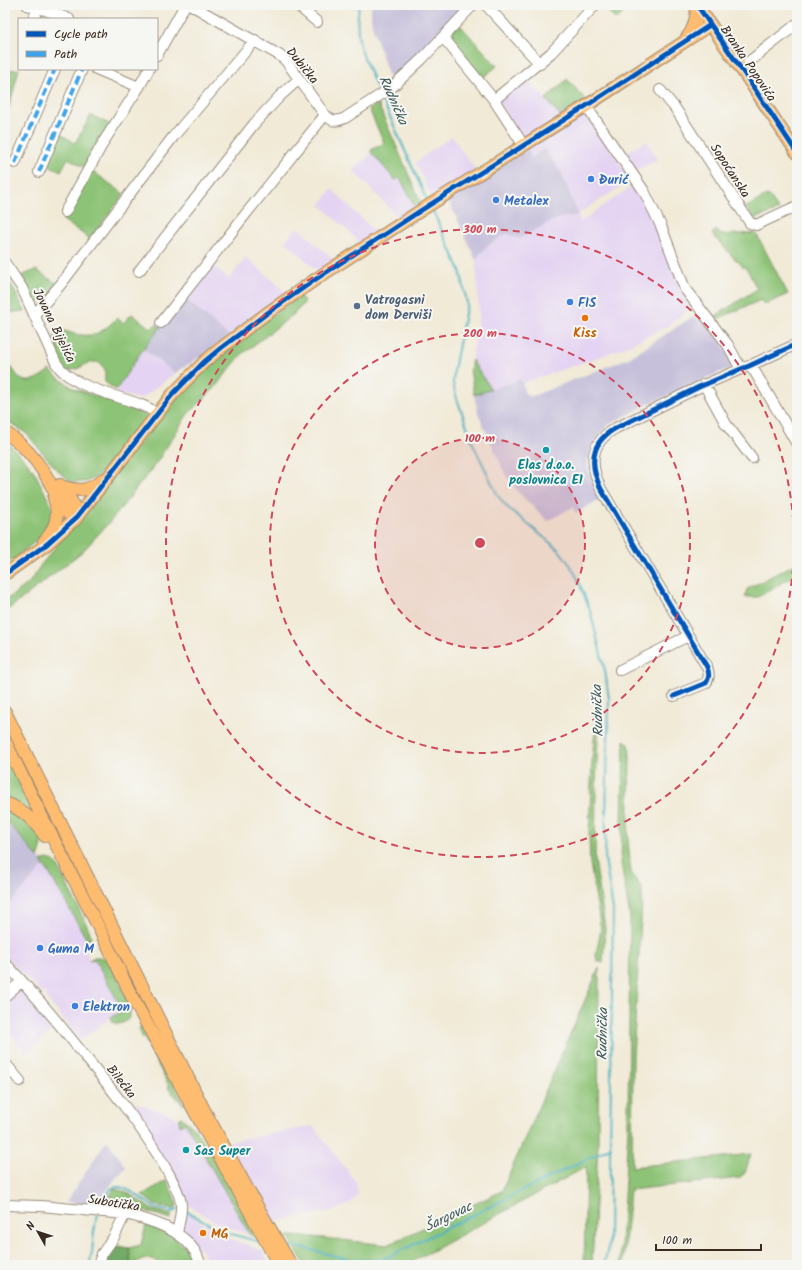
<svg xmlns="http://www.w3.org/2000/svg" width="802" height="1270" font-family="Kalam,sans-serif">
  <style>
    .built { fill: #e4d3f2 }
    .industrial { fill: #c6c0da }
    .green { fill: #8dc376; stroke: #64764a }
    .forest { fill: #72a967; stroke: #566a42 }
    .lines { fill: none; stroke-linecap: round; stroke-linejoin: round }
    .stream { stroke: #46b1c3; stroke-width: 2 }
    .minor-casing { stroke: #968a7a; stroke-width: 12 }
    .major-casing { stroke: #968a7a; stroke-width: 14 }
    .minor { stroke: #fff; stroke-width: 10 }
    .major { stroke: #febc70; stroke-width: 12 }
    .quiet { stroke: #3fa3ea; stroke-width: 4; stroke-dasharray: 8 4; stroke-linecap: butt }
    .cycleway-casing { stroke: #f6f6f2; stroke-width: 8 }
    .cycleway { stroke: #0057b8; stroke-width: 5 }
    .ring { fill: none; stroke: #d1495b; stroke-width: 2; stroke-dasharray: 7 5 }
    .shop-dot { fill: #3f7fe0; stroke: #f6f6f2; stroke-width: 1.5 }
    .service-dot { fill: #5c6f8a; stroke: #f6f6f2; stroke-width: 1.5 }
    .food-dot { fill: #e8710a; stroke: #f6f6f2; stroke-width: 1.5 }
    .culture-dot { fill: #0f9aa8; stroke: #f6f6f2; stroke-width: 1.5 }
    .labels { text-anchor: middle; stroke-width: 4; stroke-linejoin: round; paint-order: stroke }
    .street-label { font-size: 13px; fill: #3b2a1e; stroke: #f6f6f2 }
    .shop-label { font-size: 13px; font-weight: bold; fill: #366cbe; stroke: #f6f6f2; text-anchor: start }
    .service-label { font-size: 13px; font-weight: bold; fill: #4e5e75; stroke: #f6f6f2; text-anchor: start }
    .food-label { font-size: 13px; font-weight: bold; fill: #c56008; stroke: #f6f6f2 }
    .culture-label { font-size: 13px; font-weight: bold; fill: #0d838f; stroke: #f6f6f2 }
    .water-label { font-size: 14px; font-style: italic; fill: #3f5958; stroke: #f6f6f2 }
    .centre { fill: #d1495b; stroke: #f6f6f2; stroke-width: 2 }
    .ring-label { font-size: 12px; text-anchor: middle; font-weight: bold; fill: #d1495b; stroke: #f6f6f2; stroke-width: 4; stroke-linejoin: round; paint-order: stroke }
  </style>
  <rect width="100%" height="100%" fill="#f6f6f2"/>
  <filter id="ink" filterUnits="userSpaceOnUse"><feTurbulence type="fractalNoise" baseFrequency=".025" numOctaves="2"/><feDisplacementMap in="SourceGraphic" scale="8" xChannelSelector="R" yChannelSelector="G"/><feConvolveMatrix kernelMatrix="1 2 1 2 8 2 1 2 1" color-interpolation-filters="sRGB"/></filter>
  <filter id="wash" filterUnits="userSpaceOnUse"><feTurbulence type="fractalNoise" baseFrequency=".012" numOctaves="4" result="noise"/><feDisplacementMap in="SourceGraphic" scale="16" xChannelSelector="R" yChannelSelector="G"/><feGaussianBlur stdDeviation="0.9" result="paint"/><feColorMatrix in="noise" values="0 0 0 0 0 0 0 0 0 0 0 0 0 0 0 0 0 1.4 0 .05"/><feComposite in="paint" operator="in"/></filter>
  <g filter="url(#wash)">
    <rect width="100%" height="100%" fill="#f1ead7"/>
    <path class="built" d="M 526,79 L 546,99 L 560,116 L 524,140 L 499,102 Z
      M 580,115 L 588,117 L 628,175 L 628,177 L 627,181 L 622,186 L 578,214 L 580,222 L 628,189 L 632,188 L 639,190 L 641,192 L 689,301 L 688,306 L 685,312 L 667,326 L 625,347 L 588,361 L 522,383 L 521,380 L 491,389 L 472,360 L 472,356 L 479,316 L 476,260 L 485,248 L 507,233 L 519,239 L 550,222 L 560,218 L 575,216 L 545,149 L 531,158 L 530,155 L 529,148 Z
      M 452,136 L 476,171 L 431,197 L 416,162 Z
      M 646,141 L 658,159 L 633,172 L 624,154 Z
      M 372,153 L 395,180 L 400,178 L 415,207 L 400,219 L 353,170 Z
      M 332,189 L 376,233 L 362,244 L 320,205 Z
      M 297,227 L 335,261 L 320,273 L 285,241 Z
      M 246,257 L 288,294 L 229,336 L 184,298 L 211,264 L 229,279 Z
      M 143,349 L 175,373 L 141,399 L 115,393 Z
      M 45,865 L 87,940 L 86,944 L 84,944 L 89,959 L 93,959 L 96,961 L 123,1011 L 111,1017 L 80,1040 L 46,998 L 46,993 L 43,993 L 39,990 L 5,956 L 5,909 Z
      M 18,991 L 23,991 L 25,992 L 55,1028 L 26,1053 L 5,1027 L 5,1002 Z
      M 130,1102 L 170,1114 L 179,1120 L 179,1123 L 185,1123 L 196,1141 L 250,1235 L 213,1221 L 187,1204 L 183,1203 L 185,1197 L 184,1193 Z
      M 313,1126 L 356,1182 L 358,1195 L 349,1204 L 332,1211 L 272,1222 L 227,1142 Z
      M 182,1211 L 190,1214 L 217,1234 L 262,1250 L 270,1265 L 208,1265 L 203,1251 L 200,1250 L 180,1232 Z"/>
    <path class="industrial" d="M 373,5 L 468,5 L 391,84 L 372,25 L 371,16 L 371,8 Z
      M 529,149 L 530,155 L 531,158 L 544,149 L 561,172 L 578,214 L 575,216 L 560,218 L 550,222 L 519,239 L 507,233 L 485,248 L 476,260 L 447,197 Z
      M 184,298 L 229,336 L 200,357 L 175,373 L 143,349 Z
      M 693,317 L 697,318 L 711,327 L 733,360 L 732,367 L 648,404 L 608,425 L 601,433 L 591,448 L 589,456 L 587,465 L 591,478 L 602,498 L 576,513 L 573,507 L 548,521 L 519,493 L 505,474 L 479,416 L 474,395 L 521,379 L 525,394 L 530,397 L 629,358 L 689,319 Z
      M 5,820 L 7,821 L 45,865 L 5,909 Z
      M 107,1140 L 126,1167 L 115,1179 L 96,1206 L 66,1202 Z"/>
    <path class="green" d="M 602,5 L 632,5 L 616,20 Z
      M 459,24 L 497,66 L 480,80 L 449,38 L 449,34 Z
      M 19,69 L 9,108 L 5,106 L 5,71 Z
      M 567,79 L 587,101 L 569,110 L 560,116 L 546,99 Z
      M 378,104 L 421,203 L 415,207 L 400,178 L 395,180 L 372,153 L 371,150 L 384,143 L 369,109 Z
      M 91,115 L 111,125 L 85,168 L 68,158 L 61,171 L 44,163 L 57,132 L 75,143 Z
      M 91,170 L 124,194 L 90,239 L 63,220 Z
      M 768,195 L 779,210 L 754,219 L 752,217 L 747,208 L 743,209 Z
      M 716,230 L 719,234 L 723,235 L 756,233 L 788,294 L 764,305 L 761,300 L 717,319 L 714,317 L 757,289 L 748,271 L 733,257 L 712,234 Z
      M 36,270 L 57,284 L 36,306 L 34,305 L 21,276 Z
      M 5,273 L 25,311 L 5,313 Z
      M 300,296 L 305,302 L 294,314 L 241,355 L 213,390 L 187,415 L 157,462 L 115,516 L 83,551 L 5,612 L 5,601 L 29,583 L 41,565 L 173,401 L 224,350 Z
      M 132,314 L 151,329 L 156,324 L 161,327 L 143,349 L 116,390 L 105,382 L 105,369 L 98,362 L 90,362 L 77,369 L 67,371 L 60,366 L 54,337 L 61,330 C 88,338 96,339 117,318 L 123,323 Z
      M 472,360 L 473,362 L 491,389 L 474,395 L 470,369 Z
      M 5,363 C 16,369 14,374 21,379 C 30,386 42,375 50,370 L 57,377 L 73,388 L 144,414 L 146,417 L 144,421 L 103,471 L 95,478 L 86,482 L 75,482 L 69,480 L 57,470 L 27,434 L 5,419 Z
      M 5,440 L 27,462 L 35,473 L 53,509 L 48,531 L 15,558 L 5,564 Z
      M 797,563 L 797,574 L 758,597 L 745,597 L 747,589 Z
      M 599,714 L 596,785 L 595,860 L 602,907 L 605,929 L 603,963 L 597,961 L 596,954 L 601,929 L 590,863 L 589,835 L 592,759 L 595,731 L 595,716 Z
      M 624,740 L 629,744 L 630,756 L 628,841 L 631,872 L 642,888 L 642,903 L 633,1056 L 632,1167 L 751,1154 L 745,1173 L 739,1178 L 630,1190 L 623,1265 L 620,1265 L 628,1129 L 630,917 L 621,863 Z
      M 5,755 L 39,821 L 5,800 Z
      M 5,805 L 13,808 L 41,837 L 41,849 L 38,858 L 7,821 L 5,820 Z
      M 47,859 L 54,861 L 58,866 L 89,930 L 91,937 L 88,943 L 86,944 L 87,940 L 48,871 L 41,862 Z
      M 95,957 C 100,957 103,957 107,960 C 112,965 115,972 118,979 C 124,991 143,1023 116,1024 L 113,1022 L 111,1017 L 123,1011 L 96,961 L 93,959 L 89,960 Z
      M 599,968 L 598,1144 L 592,1265 L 584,1265 L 586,1167 L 406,1265 L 305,1265 L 288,1236 L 314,1237 L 387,1245 L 502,1191 Z
      M 143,1025 L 184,1104 L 183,1105 L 168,1088 L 169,1086 L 144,1038 L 143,1039 L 140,1031 L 139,1028 Z
      M 181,1117 L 194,1128 L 213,1157 L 259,1238 L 250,1235 L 196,1141 L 185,1123 L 180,1126 L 179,1120 Z
      M 167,1180 L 176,1202 L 177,1206 L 173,1209 L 155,1205 L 142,1195 Z
      M 114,1189 L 126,1192 L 151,1209 L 171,1215 L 171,1219 L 145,1211 L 143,1215 L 128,1210 L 105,1206 Z
      M 146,1225 C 169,1233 186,1241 195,1265 L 159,1265 C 154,1253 139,1261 131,1265 L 129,1248 L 141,1245 Z"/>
    <path class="forest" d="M 119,1246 L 129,1248 L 131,1265 L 102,1265 L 110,1247 Z"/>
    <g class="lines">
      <path class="stream" d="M 359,5 C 353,43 365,60 379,93
        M 382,99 L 427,200
        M 432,209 L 460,270 L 467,303 L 454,370 L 453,383 L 456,396 L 474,446 L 498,496 L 506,506 L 559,550 L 568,562 L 576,575 L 590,610 L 605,671 L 609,699 L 605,858 L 613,910 L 609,1244 L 604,1265
        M 102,1208 L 110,1190 C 121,1179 144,1202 154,1207 C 159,1210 166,1210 172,1212 L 178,1209
        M 184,1210 L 224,1232 L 260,1242
        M 286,1246 L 303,1248 L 352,1260 L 382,1260 L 611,1147
        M 89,1265 C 95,1249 91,1231 98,1215"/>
    </g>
  </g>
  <g filter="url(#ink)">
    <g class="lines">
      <g class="minor-casing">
        <path id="minor" d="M 27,5 L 37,8
          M 191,5 L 279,55 L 286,61 L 325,115 C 333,122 336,122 345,118 L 391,88 L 422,59 L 473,5
          M 297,5 L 317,22
          M 486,5 L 540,64
          M 34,19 L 37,8 L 48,11 L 69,19
          M 443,37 L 494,100 L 524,146
          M 157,55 L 185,5
          M 741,68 L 797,24
          M 96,69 L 139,87
          M 660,90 L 675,108 L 750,223 L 756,225 L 797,206
          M 494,100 L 551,53 L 595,5
          M 586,106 L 644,191 L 661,226 L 685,289 L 728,345 L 741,369
          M 15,163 L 55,69
          M 39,172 L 82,69
          M 65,212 L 104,141 L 139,87 L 149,69
          M 5,263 L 22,288 L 56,363 C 72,388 115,394 141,405 C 147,407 152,410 157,414
          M 139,271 L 254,124 L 280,96 L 299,79
          M 35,314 L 61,284 L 173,137 L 255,40
          M 161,323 L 241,220 L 325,115
          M 749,366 L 755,372 L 797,444
          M 704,384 L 726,424 L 752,458
          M 620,670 L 688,636
          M 674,696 L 706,683 C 710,677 709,673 707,667 L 601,489 C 589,464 590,442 616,428 L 699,387 L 741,369 L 749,366 L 797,344
          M 5,963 C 35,994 61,1026 88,1060 C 113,1091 137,1121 158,1155 C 165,1167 180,1191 181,1204 C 182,1214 178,1225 177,1234
          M 5,996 L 22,981
          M 5,1063 L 20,1081
          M 5,1205 L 41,1206 L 125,1214 C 150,1220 182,1229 196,1253 C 198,1257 199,1261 201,1265
          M 98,1265 L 102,1254 L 114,1237 L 125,1214"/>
      </g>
      <g class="major-casing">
        <path id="major" d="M 697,5 L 748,79 L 797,153
          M 686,39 C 694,30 697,17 697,5
          M 5,432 C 20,442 35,458 45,474 C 55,490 59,507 75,520
          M 60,485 C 68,496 75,504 77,517
          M 60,486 C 78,491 88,493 103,479
          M 44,542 C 56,528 60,515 54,498
          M 5,574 L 47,544 L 77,517 L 172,395 L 204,362 L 221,348 L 266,314 L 316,279 L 420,211 L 586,106 L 710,25
          M 5,712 L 205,1112 L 254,1201 L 291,1265
          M 5,741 L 42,817 L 99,928 L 132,997 L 279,1265
          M 5,803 C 23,809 34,821 45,836"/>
      </g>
      <use href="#minor" class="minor"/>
      <use href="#major" class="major"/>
      <path class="quiet" d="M 15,163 L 55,69
        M 39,172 L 82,69"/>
      <g class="cycleway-casing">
        <path id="cycleway" d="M 697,5 L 748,79 L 797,153
          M 5,574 L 47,544 L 77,517 L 172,395 L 204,362 L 221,348 L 266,314 L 316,279 L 420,211 L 586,106 L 710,25
          M 674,696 L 706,683 C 710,677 709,673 707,667 L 601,489 C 589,464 590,442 616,428 L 699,387 L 741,369 L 749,366 L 797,344"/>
      </g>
      <use href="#cycleway" class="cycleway"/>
    </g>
  </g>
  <circle cx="480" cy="543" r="105" fill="#d1495b" fill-opacity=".12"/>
  <g class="ring">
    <circle cx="480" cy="543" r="105"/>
    <circle cx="480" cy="543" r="210"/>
    <circle cx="480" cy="543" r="314"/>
  </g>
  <g class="shop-dot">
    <circle cx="591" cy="179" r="4"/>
    <circle cx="496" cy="200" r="4"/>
    <circle cx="570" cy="302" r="4"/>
    <circle cx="40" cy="948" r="4"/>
    <circle cx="75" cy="1006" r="4"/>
  </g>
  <circle class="service-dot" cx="357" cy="306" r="4"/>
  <g class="food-dot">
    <circle cx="585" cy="318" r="4"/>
    <circle cx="203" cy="1233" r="4"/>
  </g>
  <g class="culture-dot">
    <circle cx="546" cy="450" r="4"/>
    <circle cx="186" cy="1150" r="4"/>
  </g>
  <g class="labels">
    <g class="street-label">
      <text transform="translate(749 63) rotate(56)" y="5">Branka Popovića</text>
      <text transform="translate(303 65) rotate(51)" y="5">Dubička</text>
      <text transform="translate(731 170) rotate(57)" y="5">Sopoćanska</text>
      <text transform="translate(55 325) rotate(64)" y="5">Jovana Bijelića</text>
      <text transform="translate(122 1081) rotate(52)" y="5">Bilećka</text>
      <text transform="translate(114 1202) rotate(9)" y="5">Subotička</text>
    </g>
    <g class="shop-label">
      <text x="599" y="184">Đurić</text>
      <text x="504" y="205">Metalex</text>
      <text x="578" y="307">FIS</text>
      <text x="48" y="953">Guma M</text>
      <text x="83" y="1011">Elektron</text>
    </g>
    <g class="service-label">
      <text x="365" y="304">Vatrogasni<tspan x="365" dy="15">dom Derviši</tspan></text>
    </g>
    <g class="food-label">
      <text x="585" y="337">Kiss</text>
      <text x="211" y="1238" text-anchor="start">MG</text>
    </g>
    <g class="culture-label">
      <text x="546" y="469">Elas d.o.o.<tspan x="546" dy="15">poslovnica E1</tspan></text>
      <text x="194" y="1155" text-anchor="start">Sas Super</text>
    </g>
    <g class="water-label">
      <text transform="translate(394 100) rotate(66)" y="5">Rudnička</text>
      <text transform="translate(597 711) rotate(-92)" y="5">Rudnička</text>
      <text transform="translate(602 1034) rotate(-89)" y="5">Rudnička</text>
      <text transform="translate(448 1216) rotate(-26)" y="5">Šargovac</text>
    </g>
  </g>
  <circle cx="480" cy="543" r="6" class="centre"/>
  <g class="ring-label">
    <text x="480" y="233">300 m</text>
    <text x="480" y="337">200 m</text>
    <text x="480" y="442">100 m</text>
  </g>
  <rect width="802" height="1270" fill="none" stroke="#f6f6f2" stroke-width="20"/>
  <rect x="18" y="18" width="140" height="52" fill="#f6f6f2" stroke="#aba49d"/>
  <rect x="26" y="31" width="20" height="6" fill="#0057b8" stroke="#aba49d"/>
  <text x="54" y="38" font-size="12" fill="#3b2a1e">Cycle path</text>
  <rect x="26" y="51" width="20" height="6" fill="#3fa3ea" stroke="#aba49d"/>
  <text x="54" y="58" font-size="12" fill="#3b2a1e">Path</text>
  <g transform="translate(38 1232) rotate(309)" stroke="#f6f6f2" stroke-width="3" paint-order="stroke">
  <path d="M0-3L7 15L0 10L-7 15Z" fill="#3b2a1e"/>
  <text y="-6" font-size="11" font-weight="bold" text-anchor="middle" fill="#3b2a1e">N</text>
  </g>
  <path d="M656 1244v6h105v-6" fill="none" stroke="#3b2a1e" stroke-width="2"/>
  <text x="662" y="1244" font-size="12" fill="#3b2a1e" stroke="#f6f6f2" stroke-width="3" paint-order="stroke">100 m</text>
</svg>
